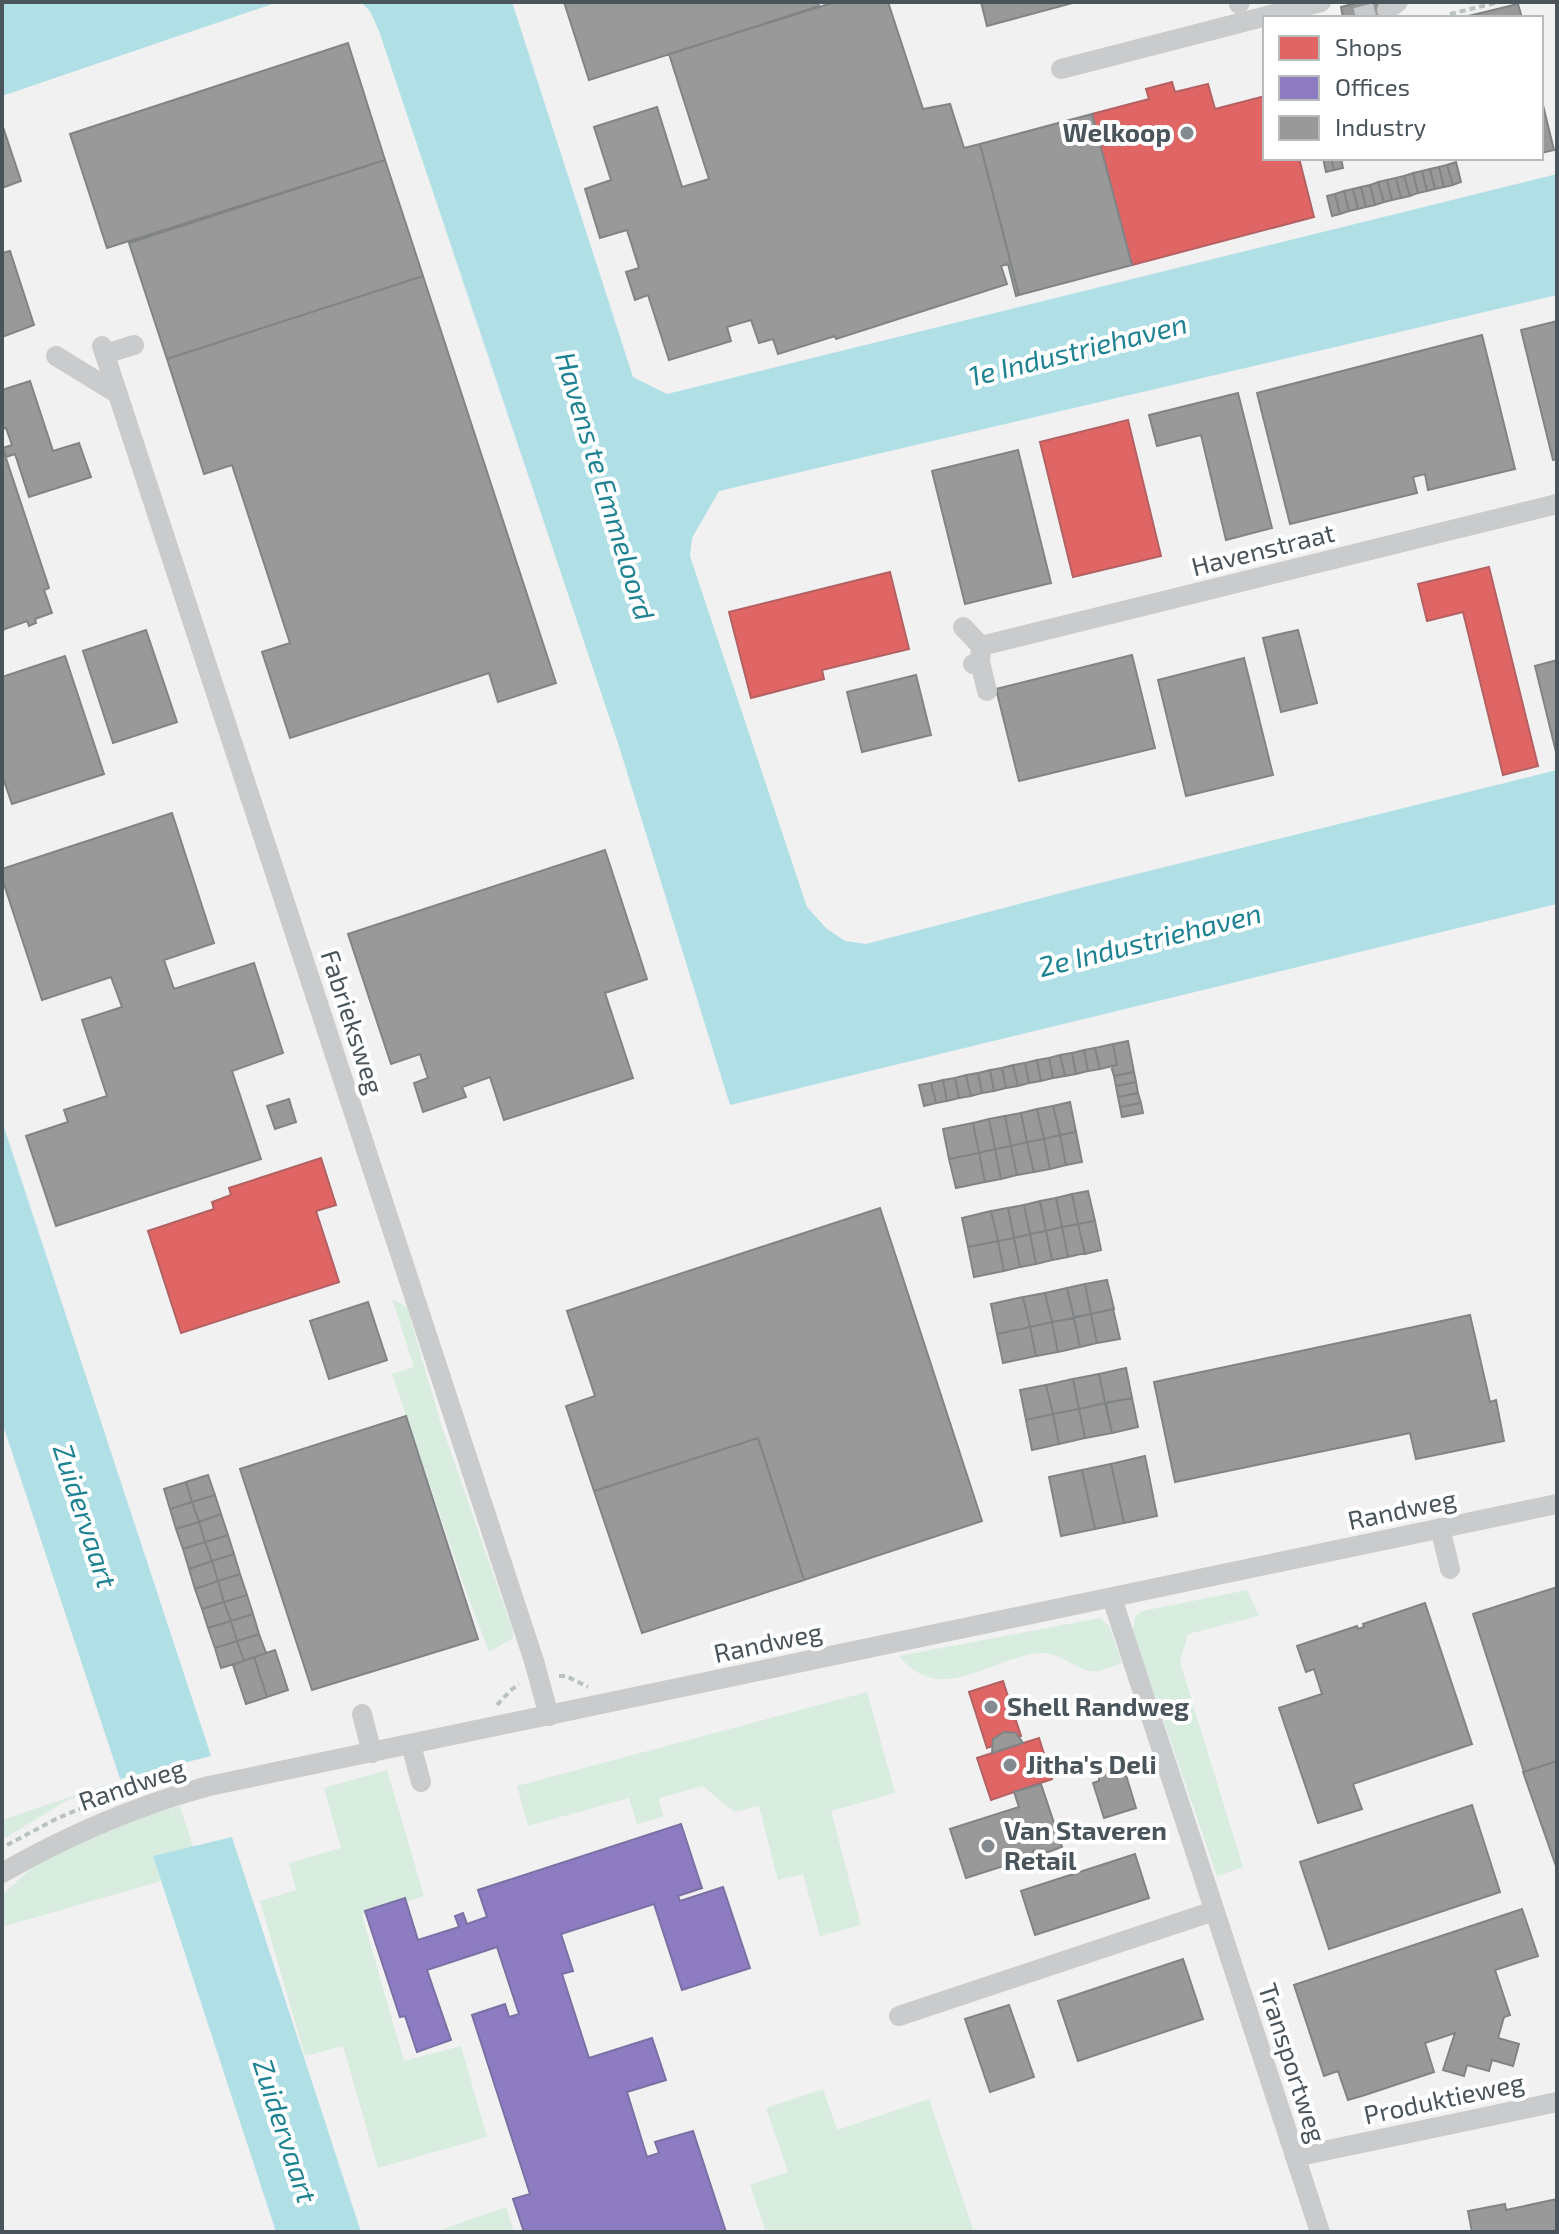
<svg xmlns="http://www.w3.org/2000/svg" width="1559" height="2234" font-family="'Exo 2',sans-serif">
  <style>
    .green { fill: #d8eddf }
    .water { fill: #b1dfe6 }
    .shops { fill: #e06666; stroke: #b36163; stroke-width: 2 }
    .offices { fill: #8e7cc3; stroke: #7a70a4; stroke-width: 2 }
    .industry { fill: #999; stroke: #818486; stroke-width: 2 }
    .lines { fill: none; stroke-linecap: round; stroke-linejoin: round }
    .minor-tunnel { stroke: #c7cacc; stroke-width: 20; stroke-dasharray: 20 10; stroke-linecap: butt }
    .path { stroke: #b9c2bf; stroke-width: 4; stroke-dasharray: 6 4; stroke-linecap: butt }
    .minor { stroke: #c9cbcc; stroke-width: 20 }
    .poi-dot { fill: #848b90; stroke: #fff; stroke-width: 3 }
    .labels { text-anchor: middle; stroke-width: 8; stroke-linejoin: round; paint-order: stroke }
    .poi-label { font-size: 26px; font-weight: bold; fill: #4a545b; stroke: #fff; text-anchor: start }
    .street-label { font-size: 26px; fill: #4a545b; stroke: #fff }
    .water-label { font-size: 28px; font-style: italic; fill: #1d8292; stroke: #fff }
  </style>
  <rect width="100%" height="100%" fill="#f1f1f1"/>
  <path class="green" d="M 392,1299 L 407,1307 L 441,1424 L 513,1631 L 513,1638 L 489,1652 L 467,1594 L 392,1374 L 414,1367 Z
    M 1247,1590 L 1259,1616 L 1188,1634 L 1180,1662 L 1243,1867 L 1217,1876 L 1133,1632 L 1135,1616 L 1143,1611 Z
    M 1100,1618 L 1109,1626 L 1122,1663 C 1115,1665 1106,1670 1099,1671 C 1078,1674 1061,1651 1041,1653 C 990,1657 942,1708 899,1656 Z
    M 867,1692 L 895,1793 L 831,1811 L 861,1925 L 820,1936 L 803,1874 L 778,1880 L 759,1806 L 734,1812 L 703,1786 L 659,1798 L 663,1817 L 637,1824 L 629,1798 L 528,1826 L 517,1786 Z
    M 387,1770 L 424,1896 L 362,1915 L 404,2061 L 461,2046 L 487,2137 L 378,2168 L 343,2046 L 305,2056 L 260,1901 L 296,1890 L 289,1863 L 341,1848 L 324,1788 Z
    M 117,1781 L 66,1801 L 2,1840 L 2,1820 Z
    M 180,1806 L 193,1847 L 153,1856 L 161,1881 L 2,1927 L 2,1895 L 37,1863 L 111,1826 Z
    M 823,2089 L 837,2130 L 929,2099 L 974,2232 L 766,2232 L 750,2185 L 788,2172 L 766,2108 Z
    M 506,2207 L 514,2232 L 435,2232 Z"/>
  <path class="water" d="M 2,2 L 278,2 L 2,96 Z
    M 361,2 L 512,2 L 633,377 L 667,394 L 1557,174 L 1557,295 L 719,491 L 692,538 L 690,556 L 807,907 L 827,929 L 845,941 L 866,944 L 1088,886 L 1557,770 L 1557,904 L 730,1105 L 618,743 L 379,31 L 370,11 Z
    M 2,1121 L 211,1756 L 120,1779 L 2,1422 Z
    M 232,1837 L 361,2232 L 276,2232 L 153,1856 Z"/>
  <path class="shops" d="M 1172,82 L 1175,92 L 1208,84 L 1215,109 L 1265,96 L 1265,158 L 1299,158 L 1314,217 L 1132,265 L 1092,114 L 1149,99 L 1146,89 Z
    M 1128,420 L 1161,556 L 1073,577 L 1040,442 Z
    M 1489,567 L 1538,766 L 1503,775 L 1463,612 L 1427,621 L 1418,584 Z
    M 890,572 L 909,649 L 822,670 L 824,679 L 751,698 L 729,612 Z
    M 321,1158 L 336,1205 L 316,1211 L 339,1282 L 181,1333 L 148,1231 L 214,1209 L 212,1202 L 231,1195 L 229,1188 Z
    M 1003,1681 L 1021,1736 L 987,1748 L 969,1692 Z
    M 1039,1738 L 1052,1779 L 991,1800 L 977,1758 Z"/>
  <path class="offices" d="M 681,1824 L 702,1888 L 678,1896 L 680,1901 L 723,1887 L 750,1968 L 682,1990 L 654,1904 L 561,1934 L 573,1971 L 562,1974 L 589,2058 L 652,2038 L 666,2080 L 627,2092 L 647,2157 L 659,2153 L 655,2142 L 693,2131 L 726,2232 L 524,2232 L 513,2199 L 530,2194 L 472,2015 L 505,2004 L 509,2017 L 519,2014 L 497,1947 L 427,1970 L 451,2040 L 417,2052 L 405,2016 L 400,2017 L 365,1911 L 405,1898 L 418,1940 L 459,1927 L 455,1916 L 463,1913 L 467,1924 L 487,1917 L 478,1890 Z"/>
  <path class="industry" d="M 564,2 L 818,2 L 819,6 L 589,80 Z
    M 835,2 L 888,2 L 923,109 L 950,104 L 964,148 L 980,144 L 1019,295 L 1016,296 L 1008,264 L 1001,266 L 1007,284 L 836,339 L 835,336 L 778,354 L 773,339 L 759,343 L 751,320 L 727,327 L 731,341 L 669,360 L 648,295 L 635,300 L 626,272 L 639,268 L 627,230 L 600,238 L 585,189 L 611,180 L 594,127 L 657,107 L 682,187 L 709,179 L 669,54 Z
    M 981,2 L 1076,2 L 987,26 Z
    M 1360,2 L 1384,2 L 1388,18 L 1343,18 L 1341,7 Z
    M 1518,4 L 1522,18 L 1460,18 Z
    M 348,43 L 385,160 L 107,248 L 70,134 Z
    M 1541,97 L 1554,150 L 1541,153 Z
    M 1092,114 L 1132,265 L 1019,295 L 980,144 Z
    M 2,124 L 21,181 L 2,188 Z
    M 1323,158 L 1331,158 L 1334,170 L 1326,172 Z
    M 1331,158 L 1341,158 L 1343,168 L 1334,170 Z
    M 385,160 L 423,276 L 167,359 L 129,243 Z
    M 1456,162 L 1461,182 L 1453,185 L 1447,165 Z
    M 1447,165 L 1453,185 L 1444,187 L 1439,167 Z
    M 1439,167 L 1444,187 L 1435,189 L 1430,169 Z
    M 1430,169 L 1435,189 L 1427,191 L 1422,171 Z
    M 1422,171 L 1427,191 L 1418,193 L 1413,173 Z
    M 1413,173 L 1418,193 L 1410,196 L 1404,176 Z
    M 1404,176 L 1410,196 L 1401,198 L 1396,178 Z
    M 1396,178 L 1401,198 L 1392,200 L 1387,180 Z
    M 1387,180 L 1392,200 L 1384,202 L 1378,182 Z
    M 1378,182 L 1384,202 L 1375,205 L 1370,185 Z
    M 1370,185 L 1375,205 L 1366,207 L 1361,187 Z
    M 1361,187 L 1366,207 L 1358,209 L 1353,189 Z
    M 1353,189 L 1358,209 L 1349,211 L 1344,191 Z
    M 1344,191 L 1349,211 L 1340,214 L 1335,194 Z
    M 1335,194 L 1340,214 L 1332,216 L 1327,196 Z
    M 10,251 L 34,325 L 2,337 L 2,253 Z
    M 423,276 L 556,683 L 498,702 L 489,673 L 290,738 L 262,652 L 290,643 L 232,465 L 204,474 L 167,359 Z
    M 1557,321 L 1557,459 L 1553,460 L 1521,330 Z
    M 1482,335 L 1515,469 L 1428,490 L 1425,474 L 1413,477 L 1417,493 L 1290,524 L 1257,393 Z
    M 30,381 L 53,451 L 79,443 L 91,477 L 29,497 L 15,454 L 6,457 L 3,448 L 12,445 L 6,428 L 2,429 L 2,390 Z
    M 1238,393 L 1272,528 L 1226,540 L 1201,435 L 1157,446 L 1149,415 Z
    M 2,446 L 49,588 L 44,590 L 52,613 L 35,619 L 36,623 L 29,626 L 27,621 L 2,630 Z
    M 1018,450 L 1051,583 L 965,604 L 932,471 Z
    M 146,630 L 177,722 L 113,743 L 83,651 Z
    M 1298,630 L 1317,703 L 1281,712 L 1263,638 Z
    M 1132,655 L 1155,748 L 1019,781 L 996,689 Z
    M 65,656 L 104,774 L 12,804 L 2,775 L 2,677 Z
    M 1244,658 L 1273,775 L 1186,796 L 1158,680 Z
    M 1557,660 L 1557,756 L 1535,666 Z
    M 916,675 L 931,735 L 862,752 L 847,692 Z
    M 172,813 L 214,943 L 164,960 L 174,989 L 254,963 L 283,1053 L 232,1071 L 261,1159 L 56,1226 L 26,1136 L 68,1122 L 64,1110 L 107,1096 L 82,1020 L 122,1007 L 111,977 L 42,1000 L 2,878 L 2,869 Z
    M 605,850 L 647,979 L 605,993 L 633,1078 L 504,1120 L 490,1077 L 462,1087 L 466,1097 L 423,1112 L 414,1083 L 428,1078 L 420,1054 L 391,1064 L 348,934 Z
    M 1128,1041 L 1134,1072 L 1114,1076 L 1111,1066 L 1117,1065 L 1113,1044 Z
    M 1113,1044 L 1117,1065 L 1100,1069 L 1095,1048 Z
    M 1095,1048 L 1100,1069 L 1088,1071 L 1084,1050 Z
    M 1084,1050 L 1088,1071 L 1076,1074 L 1072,1053 Z
    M 1072,1053 L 1076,1074 L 1065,1076 L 1060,1055 Z
    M 1060,1055 L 1065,1076 L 1053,1078 L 1049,1058 Z
    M 1049,1058 L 1053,1078 L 1041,1081 L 1037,1060 Z
    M 1037,1060 L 1041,1081 L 1029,1083 L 1025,1063 Z
    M 1025,1063 L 1029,1083 L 1018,1086 L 1013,1065 Z
    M 1013,1065 L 1018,1086 L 1006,1088 L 1002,1068 Z
    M 1002,1068 L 1006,1088 L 994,1091 L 990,1070 Z
    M 990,1070 L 994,1091 L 982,1093 L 978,1073 Z
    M 1134,1072 L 1136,1082 L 1116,1086 L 1114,1076 Z
    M 978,1073 L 982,1093 L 971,1096 L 966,1075 Z
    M 966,1075 L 971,1096 L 959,1098 L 955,1078 Z
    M 955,1078 L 959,1098 L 947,1101 L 943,1080 Z
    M 943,1080 L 947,1101 L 936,1103 L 931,1083 Z
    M 1136,1082 L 1138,1093 L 1118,1097 L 1116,1086 Z
    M 931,1083 L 936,1103 L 924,1106 L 919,1085 Z
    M 1138,1093 L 1141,1103 L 1120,1107 L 1118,1097 Z
    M 289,1099 L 296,1122 L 275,1129 L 267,1106 Z
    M 1070,1102 L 1076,1132 L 1060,1135 L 1053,1106 Z
    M 1141,1103 L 1143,1113 L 1122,1117 L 1120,1107 Z
    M 1053,1106 L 1060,1135 L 1044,1139 L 1037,1109 Z
    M 1037,1109 L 1044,1139 L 1027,1142 L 1021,1113 Z
    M 1021,1113 L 1027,1142 L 1011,1146 L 1005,1116 Z
    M 1005,1116 L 1011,1146 L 995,1149 L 989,1119 Z
    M 989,1119 L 995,1149 L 979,1153 L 973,1123 Z
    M 973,1123 L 979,1153 L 949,1159 L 943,1129 Z
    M 1076,1132 L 1082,1162 L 1066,1165 L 1060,1135 Z
    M 1060,1135 L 1066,1165 L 1050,1169 L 1044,1139 Z
    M 1044,1139 L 1050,1169 L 1034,1172 L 1027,1142 Z
    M 1027,1142 L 1034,1172 L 1017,1175 L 1011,1146 Z
    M 1011,1146 L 1017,1175 L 1001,1179 L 995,1149 Z
    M 995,1149 L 1001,1179 L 985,1182 L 979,1153 Z
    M 979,1153 L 985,1182 L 956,1188 L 949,1159 Z
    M 1088,1191 L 1095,1221 L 1078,1224 L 1072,1194 Z
    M 1072,1194 L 1078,1224 L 1062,1227 L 1056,1198 Z
    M 1056,1198 L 1062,1227 L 1046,1231 L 1040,1201 Z
    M 1040,1201 L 1046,1231 L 1030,1234 L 1024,1205 Z
    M 1024,1205 L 1030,1234 L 1014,1238 L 1008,1208 Z
    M 880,1208 L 982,1521 L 804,1580 L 758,1438 L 594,1491 L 566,1406 L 595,1396 L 567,1311 Z
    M 1008,1208 L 1014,1238 L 998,1241 L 991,1211 Z
    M 991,1211 L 998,1241 L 968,1247 L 962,1218 Z
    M 1095,1221 L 1101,1250 L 1085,1254 L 1078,1224 Z
    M 1078,1224 L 1085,1253 L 1068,1257 L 1062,1227 Z
    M 1062,1227 L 1068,1257 L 1052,1260 L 1046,1231 Z
    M 1046,1231 L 1052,1260 L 1036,1264 L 1030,1234 Z
    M 1030,1234 L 1036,1264 L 1020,1267 L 1014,1238 Z
    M 1014,1238 L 1020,1267 L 1004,1271 L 998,1241 Z
    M 998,1241 L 1004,1271 L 974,1277 L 968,1247 Z
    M 1107,1280 L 1114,1309 L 1091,1314 L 1085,1284 Z
    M 1085,1284 L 1091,1314 L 1074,1317 L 1067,1288 Z
    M 1067,1288 L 1074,1318 L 1052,1322 L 1045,1293 Z
    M 1045,1293 L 1052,1322 L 1030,1327 L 1023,1297 Z
    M 1023,1297 L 1030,1327 L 997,1334 L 991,1304 Z
    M 368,1302 L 387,1360 L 329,1379 L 310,1321 Z
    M 1113,1309 L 1120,1339 L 1097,1343 L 1091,1314 Z
    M 1091,1314 L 1097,1343 L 1080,1347 L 1074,1318 Z
    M 1470,1315 L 1490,1402 L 1496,1400 L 1504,1441 L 1416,1459 L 1410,1433 L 1175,1482 L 1154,1382 Z
    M 1074,1318 L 1080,1347 L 1058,1352 L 1052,1322 Z
    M 1052,1322 L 1058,1352 L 1036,1356 L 1030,1327 Z
    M 1030,1327 L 1036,1356 L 1003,1363 L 997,1334 Z
    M 1126,1368 L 1132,1398 L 1105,1403 L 1099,1374 Z
    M 1099,1374 L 1105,1403 L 1079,1409 L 1073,1379 Z
    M 1073,1379 L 1079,1409 L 1053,1414 L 1046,1385 Z
    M 1046,1385 L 1053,1414 L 1026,1420 L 1020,1390 Z
    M 1132,1398 L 1138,1427 L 1112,1433 L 1106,1403 Z
    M 1105,1403 L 1112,1433 L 1085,1438 L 1079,1409 Z
    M 1079,1409 L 1085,1438 L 1059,1444 L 1053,1414 Z
    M 1053,1414 L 1059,1444 L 1032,1450 L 1026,1420 Z
    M 406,1416 L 478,1639 L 312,1690 L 240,1469 Z
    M 758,1438 L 804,1580 L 642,1633 L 594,1491 Z
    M 1145,1456 L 1157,1516 L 1124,1523 L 1111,1464 Z
    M 1111,1464 L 1124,1523 L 1095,1529 L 1082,1470 Z
    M 1082,1470 L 1095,1529 L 1061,1536 L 1049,1477 Z
    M 208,1475 L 215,1495 L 192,1502 L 186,1482 Z
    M 186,1482 L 192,1502 L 170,1509 L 164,1489 Z
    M 215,1495 L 221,1514 L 199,1522 L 192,1502 Z
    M 192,1502 L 199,1522 L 176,1529 L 170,1509 Z
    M 221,1514 L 228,1535 L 205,1542 L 199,1522 Z
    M 199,1522 L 205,1542 L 183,1549 L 176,1529 Z
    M 228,1535 L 234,1554 L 212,1561 L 205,1542 Z
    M 205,1542 L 212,1561 L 189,1569 L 183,1549 Z
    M 234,1554 L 240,1574 L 218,1581 L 212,1561 Z
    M 212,1561 L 218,1581 L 195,1589 L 189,1569 Z
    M 240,1574 L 247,1595 L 224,1602 L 218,1581 Z
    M 218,1581 L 224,1602 L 202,1609 L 195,1589 Z
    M 1557,1587 L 1557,1761 L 1524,1772 L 1473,1614 Z
    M 247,1595 L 253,1614 L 231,1621 L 224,1602 Z
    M 224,1602 L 231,1621 L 208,1628 L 202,1609 Z
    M 1425,1603 L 1472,1744 L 1353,1784 L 1362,1809 L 1318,1823 L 1279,1708 L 1322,1694 L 1314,1669 L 1306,1672 L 1297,1646 L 1357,1626 L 1358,1629 L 1364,1627 L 1363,1624 Z
    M 253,1614 L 259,1634 L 237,1641 L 231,1621 Z
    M 231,1621 L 237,1641 L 215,1648 L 208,1628 Z
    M 259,1634 L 266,1653 L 244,1661 L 237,1641 Z
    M 237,1641 L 244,1661 L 221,1668 L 215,1648 Z
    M 275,1650 L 288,1690 L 267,1697 L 254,1657 Z
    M 254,1657 L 267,1697 L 246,1704 L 233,1665 Z
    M 1004,1732 L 1016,1733 L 1023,1743 L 992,1753 L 993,1739 Z
    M 1557,1761 L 1557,1869 L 1523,1772 Z
    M 1106,1768 L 1115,1770 L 1118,1775 L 1125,1772 L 1136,1808 L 1104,1818 L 1093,1783 L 1099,1781 L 1099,1775 Z
    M 1041,1784 L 1062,1847 L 1043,1854 L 1042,1849 L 1033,1851 L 1035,1856 L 966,1878 L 950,1829 L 1019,1807 L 1014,1792 Z
    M 1472,1805 L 1500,1892 L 1329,1949 L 1300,1862 Z
    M 1135,1854 L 1149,1898 L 1035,1935 L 1021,1891 Z
    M 1522,1909 L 1538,1956 L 1495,1970 L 1510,2015 L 1504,2017 L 1498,2038 L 1519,2044 L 1513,2066 L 1492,2060 L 1489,2071 L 1467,2065 L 1464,2076 L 1443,2070 L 1455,2033 L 1425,2043 L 1434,2072 L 1365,2095 L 1348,2100 L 1338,2071 L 1324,2076 L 1294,1985 Z
    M 1183,1959 L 1203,2019 L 1078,2061 L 1058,2001 Z
    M 1009,2005 L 1034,2077 L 990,2092 L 965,2019 Z
    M 1557,2199 L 1557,2232 L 1472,2232 L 1468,2211 L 1505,2204 L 1506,2210 Z"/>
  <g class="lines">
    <path class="minor-tunnel" d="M 1356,18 L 1387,10"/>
    <path class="path" d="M 1450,14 L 1499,2
      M 559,1676 L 566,1676 L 588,1687
      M 497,1705 L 510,1691 L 519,1684
      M 7,1845 L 58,1818 L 130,1788"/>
    <path class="minor" d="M 1239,4 L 1240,2
      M 1387,10 L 1398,2
      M 1061,69 L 1321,2
      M 102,346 L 534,1661 L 549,1716
      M 105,354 L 134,345
      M 56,356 L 118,394
      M 963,627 L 981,646 L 980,662 L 973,664
      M 981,646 L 1557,504
      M 980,662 L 987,691
      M 1440,1528 L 1450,1569
      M 1112,1598 L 1320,2232
      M 362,1714 L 372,1753
      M 411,1745 L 421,1782
      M 2,1873 C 68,1835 135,1806 209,1786 L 1557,1504
      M 899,2016 L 1214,1911
      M 1295,2157 L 1557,2102"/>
  </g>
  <g class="poi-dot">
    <circle cx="1187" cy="133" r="8"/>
    <circle cx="991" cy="1707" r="8"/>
    <circle cx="1010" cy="1765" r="8"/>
    <circle cx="988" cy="1846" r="8"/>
  </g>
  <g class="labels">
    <g class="poi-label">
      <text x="1171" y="142" text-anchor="end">Welkoop</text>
      <text x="1007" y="1716">Shell Randweg</text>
      <text x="1026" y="1774">Jitha's Deli</text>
      <text x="1004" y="1840">Van Staveren<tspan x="1004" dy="30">Retail</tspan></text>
    </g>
    <g class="street-label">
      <text transform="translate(1263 550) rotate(-14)" y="9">Havenstraat</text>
      <text transform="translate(352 1022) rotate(72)" y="9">Fabrieksweg</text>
      <text transform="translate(1402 1510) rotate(-12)" y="9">Randweg</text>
      <text transform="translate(768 1643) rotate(-12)" y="9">Randweg</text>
      <text transform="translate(132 1785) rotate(-19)" y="9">Randweg</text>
      <text transform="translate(1292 2063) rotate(72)" y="9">Transportweg</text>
      <text transform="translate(1444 2099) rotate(-12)" y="9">Produktieweg</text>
    </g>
    <g class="water-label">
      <text transform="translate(1078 350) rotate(-14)" y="10">1e Industriehaven</text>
      <text transform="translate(605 486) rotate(73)" y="10">Havens te Emmeloord</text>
      <text transform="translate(1150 940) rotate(-14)" y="10">2e Industriehaven</text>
      <text transform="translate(85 1516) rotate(72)" y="10">Zuidervaart</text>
      <text transform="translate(285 2131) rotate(72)" y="10">Zuidervaart</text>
    </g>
  </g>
  <rect width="1559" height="2234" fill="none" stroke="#4a545b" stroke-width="8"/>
  <rect x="1263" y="16" width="280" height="144" fill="#ffffff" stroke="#b7bbbd" stroke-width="2"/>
  <rect x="1279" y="36" width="40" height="24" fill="#e06666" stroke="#b7bbbd" stroke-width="2"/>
  <text x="1335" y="56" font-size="24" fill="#4a545b">Shops</text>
  <rect x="1279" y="76" width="40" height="24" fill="#8e7cc3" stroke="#b7bbbd" stroke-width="2"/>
  <text x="1335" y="96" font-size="24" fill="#4a545b">Offices</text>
  <rect x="1279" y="116" width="40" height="24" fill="#999999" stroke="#b7bbbd" stroke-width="2"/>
  <text x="1335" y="136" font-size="24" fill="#4a545b">Industry</text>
</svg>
